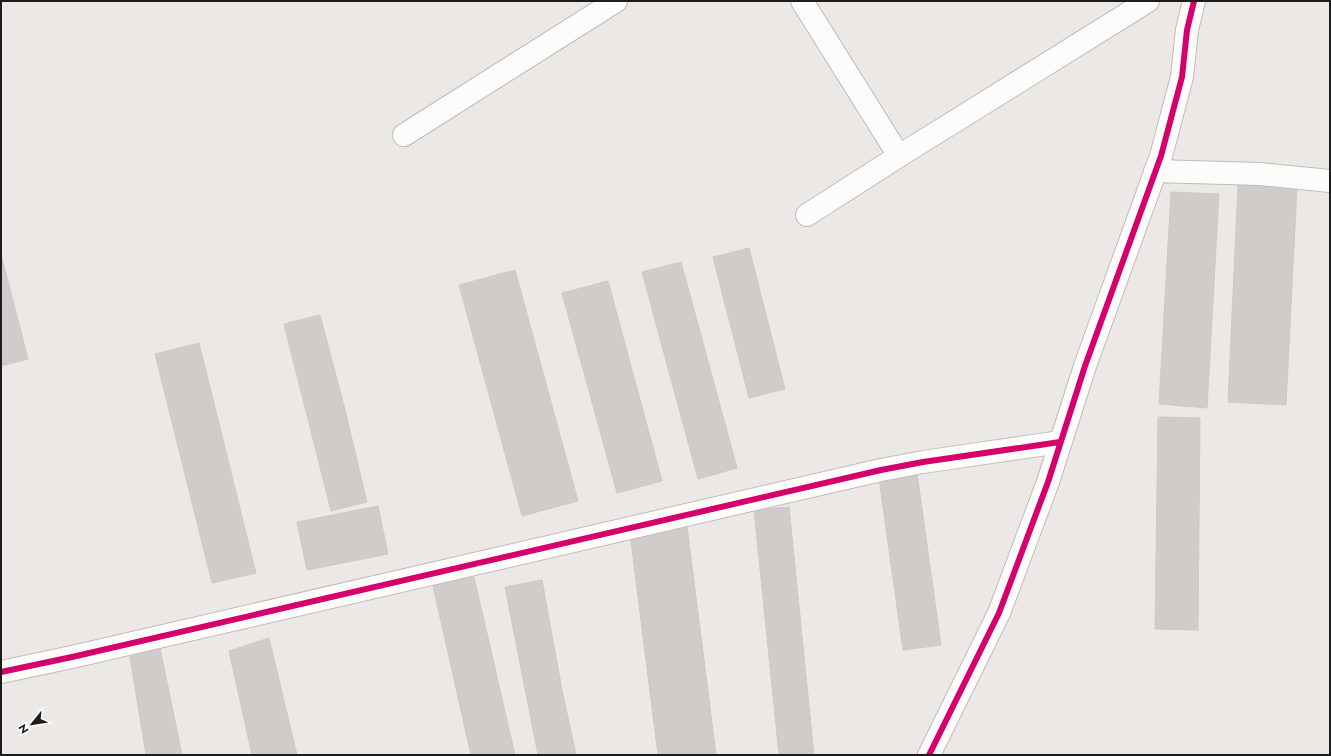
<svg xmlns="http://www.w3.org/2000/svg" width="1331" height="756" font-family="Jost,sans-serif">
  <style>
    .building { fill: #d0ccca; stroke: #cec9c7 }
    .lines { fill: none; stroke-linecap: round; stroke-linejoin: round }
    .minor-casing { stroke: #bebdbb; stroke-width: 24 }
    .minor { stroke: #fcfcfb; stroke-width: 22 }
    .cycleway-casing { stroke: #fff; stroke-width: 8 }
    .cycleway { stroke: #d6006c; stroke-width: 6 }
  </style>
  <rect width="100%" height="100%" fill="#ebe8e5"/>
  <path class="building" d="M 1238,185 L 1297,188 L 1286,405 L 1228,402 Z
    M 1171,192 L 1219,194 L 1207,408 L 1159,404 Z
    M 749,248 L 785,389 L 749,398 L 713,257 Z
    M 1,254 L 28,359 L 1,366 Z
    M 681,262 L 737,468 L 698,479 L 642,272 Z
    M 515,270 L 578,501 L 522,516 L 459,285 Z
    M 608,281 L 662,481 L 617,493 L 562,293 Z
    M 320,315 L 344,406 L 367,502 L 331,511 L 284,324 Z
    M 199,343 L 256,573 L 212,583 L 155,354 Z
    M 1158,417 L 1200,418 L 1198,630 L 1155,629 Z
    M 917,473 L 941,645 L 903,650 L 879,478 Z
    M 378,506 L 388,554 L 307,570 L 297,522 Z
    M 789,507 L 814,755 L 779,755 L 754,510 Z
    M 687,526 L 716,755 L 658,755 L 630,533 Z
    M 474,577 L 515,755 L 471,755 L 433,586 Z
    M 542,580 L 562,690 L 576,755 L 538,755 L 505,587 Z
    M 269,638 L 297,755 L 252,755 L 229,651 Z
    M 160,648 L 182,755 L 146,755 L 130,657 Z"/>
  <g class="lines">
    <g class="minor-casing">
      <path id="minor" d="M 802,1 L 899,156
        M 404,135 L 616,1
        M 1155,171 L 1260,174 L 1330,181
        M 807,215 L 899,156 L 1148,1
        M 1,672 L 72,657 L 881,470 L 923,462 L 1060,442
        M 929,755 L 999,613 L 1048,482 L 1085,366 L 1161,156 L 1182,77 L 1187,30 L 1194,1"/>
    </g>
    <use href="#minor" class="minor"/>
    <g class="cycleway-casing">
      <path id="cycleway" d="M 1,672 L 72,657 L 881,470 L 923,462 L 1060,442
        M 929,755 L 999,613 L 1048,482 L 1085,366 L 1161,156 L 1182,77 L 1187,30 L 1194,1"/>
    </g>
    <use href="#cycleway" class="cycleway"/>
  </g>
  <rect width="1331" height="756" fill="none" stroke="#1c1c1c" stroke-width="4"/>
  <g transform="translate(32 724) rotate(240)" stroke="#ffffff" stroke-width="3" paint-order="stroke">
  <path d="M0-3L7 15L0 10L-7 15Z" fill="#1c1c1c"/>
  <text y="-6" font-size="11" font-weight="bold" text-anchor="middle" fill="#1c1c1c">N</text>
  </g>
</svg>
